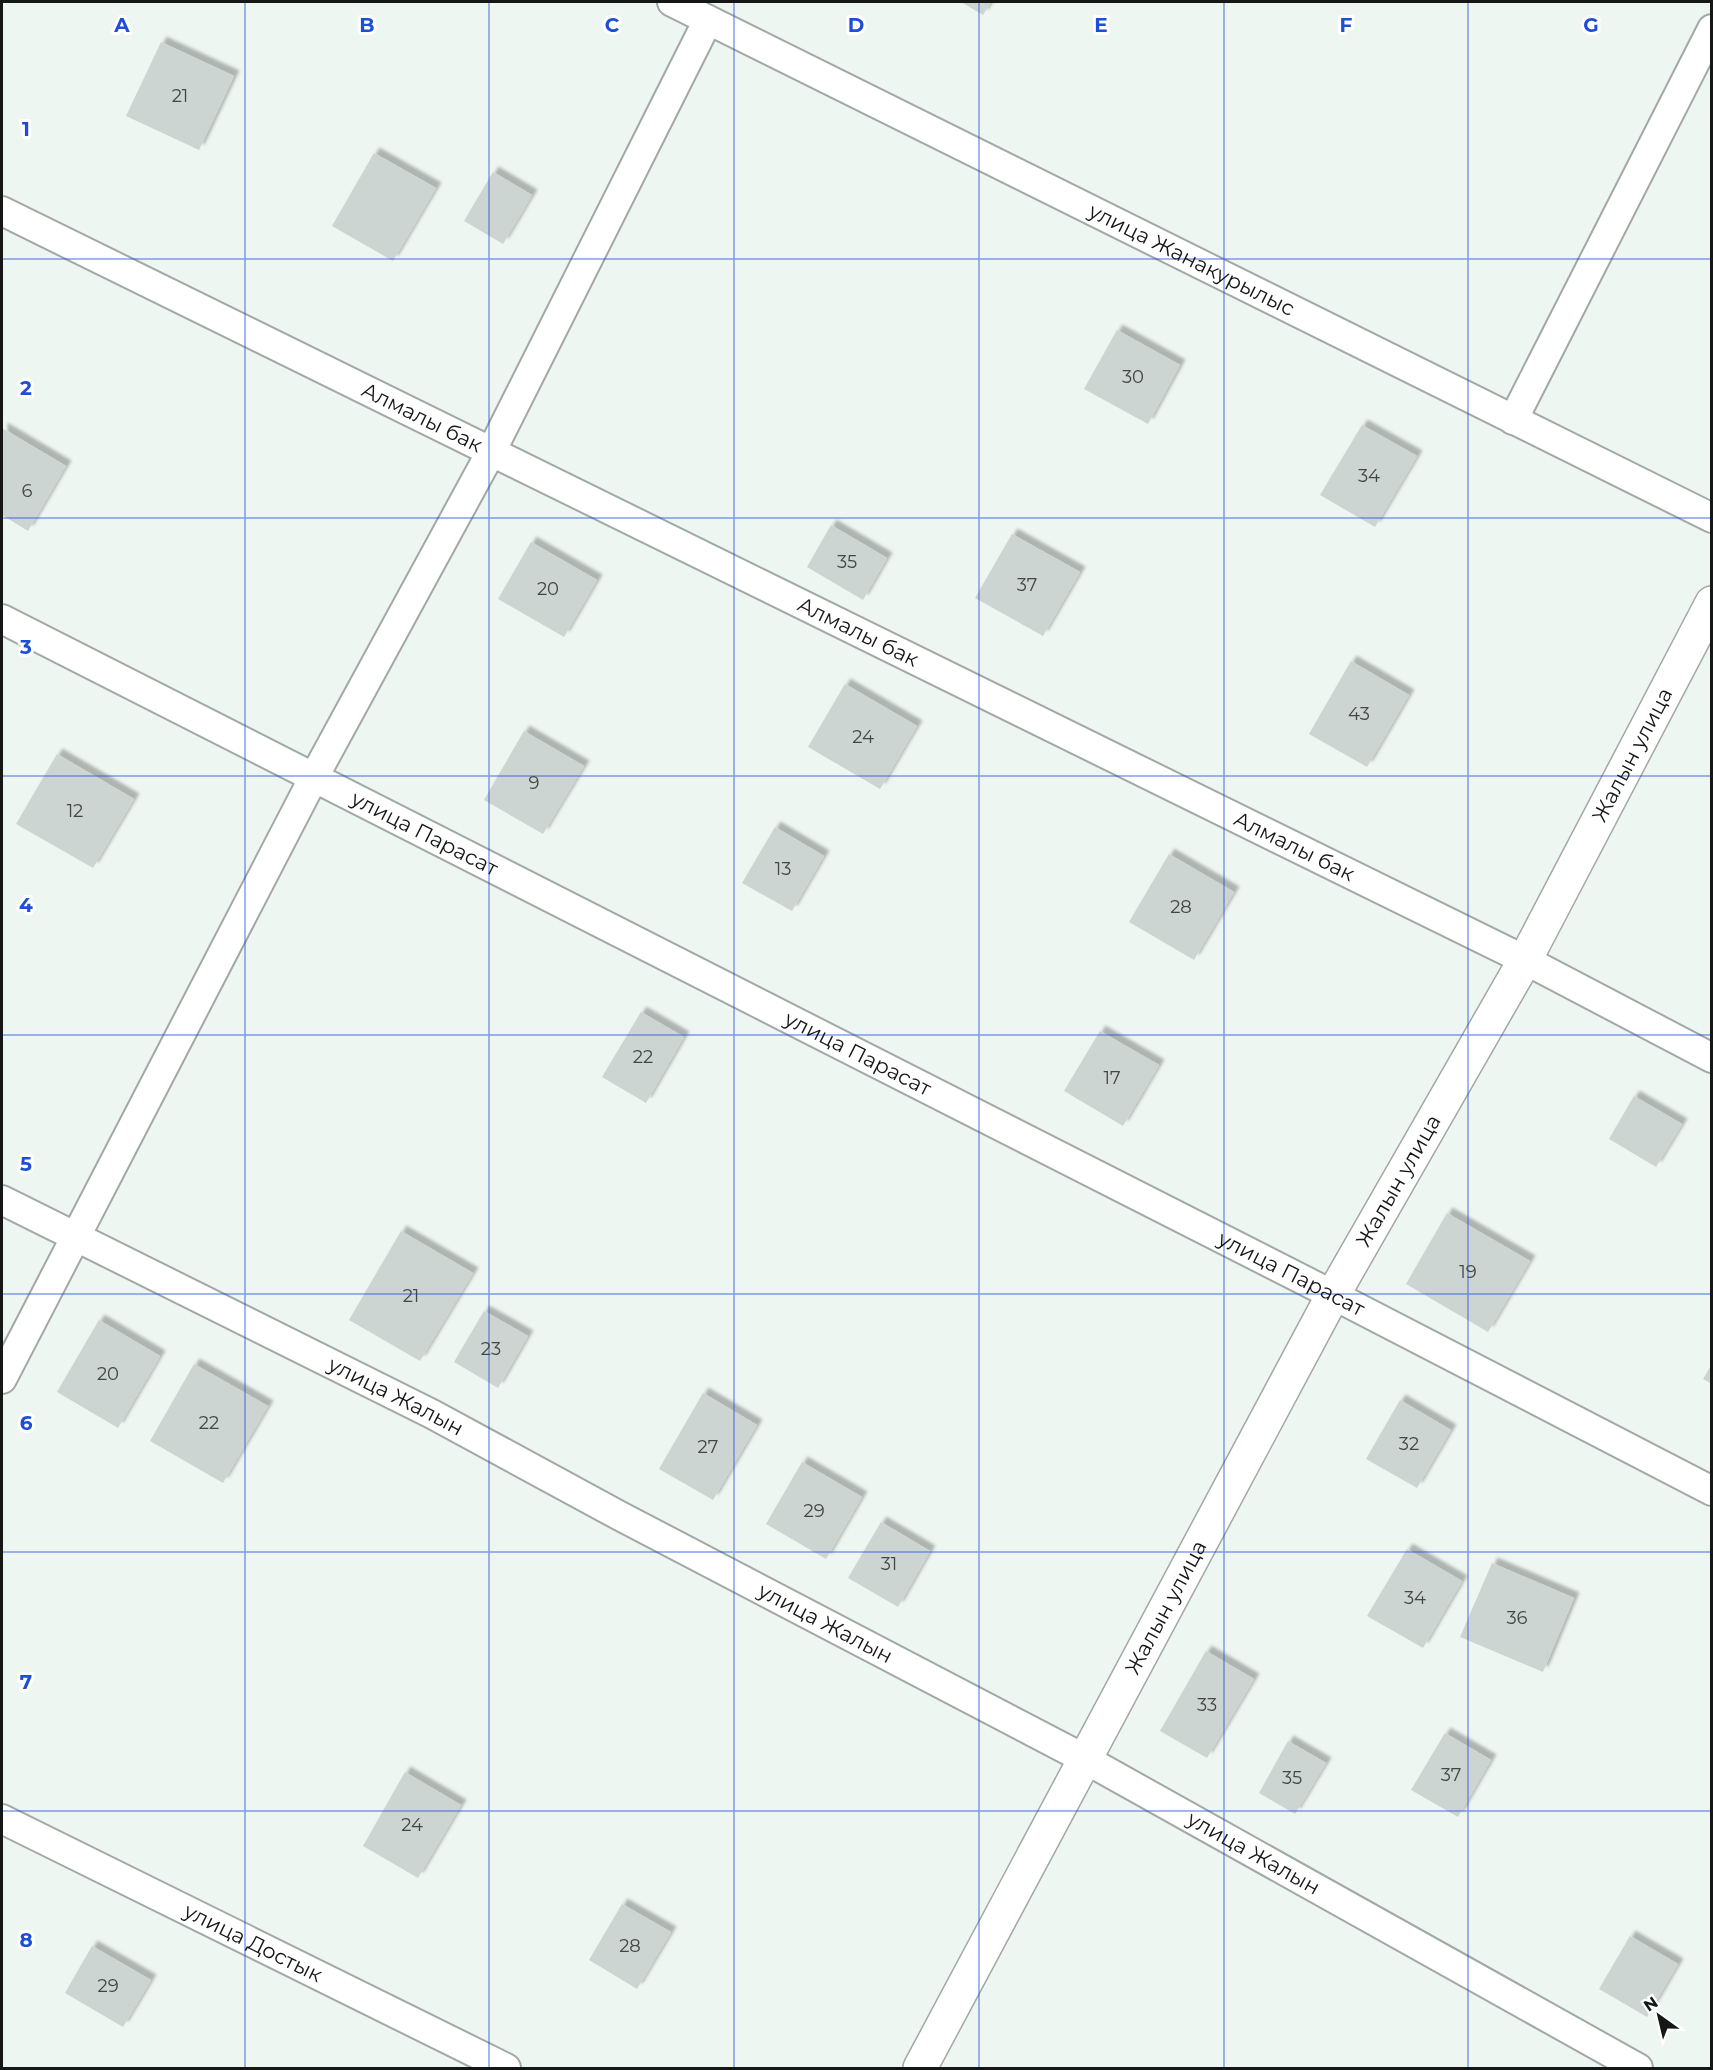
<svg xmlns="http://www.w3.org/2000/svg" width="1713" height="2070" font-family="Montserrat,sans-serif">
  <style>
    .building { fill: #cdd5d2; filter: url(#shadow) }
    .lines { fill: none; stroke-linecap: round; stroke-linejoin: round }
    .street-casing { stroke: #a1a8a5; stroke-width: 32 }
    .secondary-casing { stroke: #a1a8a5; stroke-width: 36 }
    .street { stroke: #fff; stroke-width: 28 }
    .secondary { stroke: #fff; stroke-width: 33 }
    .grid { fill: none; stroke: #1d4ed8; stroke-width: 1.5; stroke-opacity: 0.55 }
    .labels { text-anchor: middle; stroke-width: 6; stroke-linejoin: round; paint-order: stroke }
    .number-label { font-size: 18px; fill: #424645 }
    .street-label { font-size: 21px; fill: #141716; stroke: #fff }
    .grid-label { font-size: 20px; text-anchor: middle; font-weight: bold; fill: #1d4ed8; stroke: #fff; stroke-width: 6; stroke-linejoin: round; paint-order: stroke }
  </style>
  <defs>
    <filter id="shadow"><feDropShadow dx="5.5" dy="-5.5" stdDeviation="1.5" flood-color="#0004"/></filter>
  </defs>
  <rect width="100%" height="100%" fill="#eef6f2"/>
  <path class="building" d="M 961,2 L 991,2 L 983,15 Z
    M 161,42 L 234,76 L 199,150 L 126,116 Z
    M 374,153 L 436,188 L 393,261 L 332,226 Z
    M 493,172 L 532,195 L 503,244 L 464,221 Z
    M 1117,330 L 1180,365 L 1148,424 L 1084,389 Z
    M 1362,425 L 1417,456 L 1375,527 L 1320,495 Z
    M 2,428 L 66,466 L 28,531 L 2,515 Z
    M 831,525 L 887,558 L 863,600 L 807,567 Z
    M 1012,534 L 1080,572 L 1043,636 L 975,598 Z
    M 531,542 L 597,580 L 564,637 L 498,599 Z
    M 1351,661 L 1409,695 L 1367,767 L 1309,734 Z
    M 845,684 L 917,726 L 880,789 L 808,747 Z
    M 524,731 L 584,766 L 543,834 L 484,800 Z
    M 57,754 L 134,799 L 93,868 L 16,824 Z
    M 775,827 L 824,856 L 792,911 L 742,883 Z
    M 1169,854 L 1234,892 L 1194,960 L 1129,922 Z
    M 641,1012 L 684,1037 L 646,1103 L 602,1077 Z
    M 1100,1031 L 1159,1065 L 1123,1126 L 1064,1091 Z
    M 1634,1096 L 1682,1124 L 1656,1167 L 1609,1139 Z
    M 1447,1213 L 1530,1261 L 1488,1332 L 1406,1284 Z
    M 401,1231 L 473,1273 L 420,1361 L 349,1320 Z
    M 484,1311 L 528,1336 L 498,1388 L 454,1362 Z
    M 99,1320 L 160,1356 L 118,1428 L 57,1392 Z
    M 194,1364 L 268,1406 L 223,1483 L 150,1441 Z
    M 1712,1364 L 1712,1384 L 1703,1379 Z
    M 703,1393 L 757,1425 L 713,1500 L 659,1469 Z
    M 1400,1400 L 1451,1430 L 1417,1488 L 1366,1459 Z
    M 802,1462 L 862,1497 L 826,1559 L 766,1524 Z
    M 881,1522 L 930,1551 L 898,1607 L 848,1578 Z
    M 1407,1549 L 1462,1581 L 1423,1648 L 1367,1616 Z
    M 1492,1563 L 1574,1598 L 1543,1672 L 1460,1637 Z
    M 1206,1651 L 1254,1679 L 1207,1758 L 1160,1731 Z
    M 1445,1733 L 1491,1760 L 1458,1817 L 1411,1790 Z
    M 1288,1741 L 1326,1763 L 1295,1814 L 1259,1793 Z
    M 405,1772 L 461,1805 L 418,1878 L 363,1846 Z
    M 622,1904 L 671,1932 L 637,1989 L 589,1960 Z
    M 1630,1936 L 1678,1964 L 1647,2017 L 1599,1989 Z
    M 92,1946 L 151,1980 L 123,2027 L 65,1993 Z"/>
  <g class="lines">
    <g class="street-casing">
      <g id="street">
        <path id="s1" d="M 672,2 L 1712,518"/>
        <path id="s2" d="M 2,211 L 1525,960 L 1712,1058"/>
        <path d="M 1513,420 L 1712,29"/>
        <path id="s3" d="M 2,619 L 1333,1295 L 1712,1491"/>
        <path id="s4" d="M 2,1200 L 432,1414 L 620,1516 L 1083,1758 L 1638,2068"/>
        <path d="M 2,1379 L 314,777 L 491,452 L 708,20"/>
        <path id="s5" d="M 2,1819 L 506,2068"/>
      </g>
    </g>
    <g class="secondary-casing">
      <g id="secondary">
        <path id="s6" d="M 920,2068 L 1333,1295 L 1525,960 L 1712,603"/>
      </g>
    </g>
    <use href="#street" class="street"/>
    <use href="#secondary" class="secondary"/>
  </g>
  <path class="grid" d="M 245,2 L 245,2068M 489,2 L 489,2068M 734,2 L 734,2068M 979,2 L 979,2068M 1224,2 L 1224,2068M 1468,2 L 1468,2068M 2,259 L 1712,259M 2,518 L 1712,518M 2,776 L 1712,776M 2,1035 L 1712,1035M 2,1294 L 1712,1294M 2,1552 L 1712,1552M 2,1811 L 1712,1811"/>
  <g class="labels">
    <g class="number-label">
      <text x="180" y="102">21</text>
      <text x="1133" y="383">30</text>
      <text x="1369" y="482">34</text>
      <text x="27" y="497">6</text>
      <text x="847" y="568">35</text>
      <text x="1027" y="591">37</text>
      <text x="548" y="595">20</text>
      <text x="1359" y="720">43</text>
      <text x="863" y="743">24</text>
      <text x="534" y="789">9</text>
      <text x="75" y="817">12</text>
      <text x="783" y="875">13</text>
      <text x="1181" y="913">28</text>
      <text x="643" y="1063">22</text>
      <text x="1112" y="1084">17</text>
      <text x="1468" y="1278">19</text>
      <text x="411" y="1302">21</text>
      <text x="491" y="1355">23</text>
      <text x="108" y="1380">20</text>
      <text x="209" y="1429">22</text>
      <text x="1409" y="1450">32</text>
      <text x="708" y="1453">27</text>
      <text x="814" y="1517">29</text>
      <text x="889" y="1570">31</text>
      <text x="1415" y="1604">34</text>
      <text x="1517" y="1624">36</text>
      <text x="1207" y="1711">33</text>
      <text x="1451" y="1781">37</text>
      <text x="1292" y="1784">35</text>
      <text x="412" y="1831">24</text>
      <text x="630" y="1952">28</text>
      <text x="108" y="1992">29</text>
    </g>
    <g class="street-label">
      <text dy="7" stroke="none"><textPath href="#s1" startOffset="580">улица Жанакурылыс</textPath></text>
      <text dy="7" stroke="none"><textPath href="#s2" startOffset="468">Алмалы бак</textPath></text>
      <text dy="7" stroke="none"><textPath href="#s2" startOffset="954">Алмалы бак</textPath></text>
      <text dy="7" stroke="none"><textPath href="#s6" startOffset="1494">Жалын улица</textPath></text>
      <text dy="7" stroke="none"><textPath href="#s3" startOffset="474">улица Парасат</textPath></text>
      <text dy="7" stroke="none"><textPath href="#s2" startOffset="1440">Алмалы бак</textPath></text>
      <text dy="7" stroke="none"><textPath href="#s3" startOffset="960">улица Парасат</textPath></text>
      <text dy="7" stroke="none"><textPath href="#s6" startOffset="1008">Жалын улица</textPath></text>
      <text dy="7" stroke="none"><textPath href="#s3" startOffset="1446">улица Парасат</textPath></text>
      <text dy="7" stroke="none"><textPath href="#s4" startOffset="440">улица Жалын</textPath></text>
      <text dy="7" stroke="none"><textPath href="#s6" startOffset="522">Жалын улица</textPath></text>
      <text dy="7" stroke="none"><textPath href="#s4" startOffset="926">улица Жалын</textPath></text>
      <text dy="7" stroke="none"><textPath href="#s4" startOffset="1412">улица Жалын</textPath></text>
      <text dy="7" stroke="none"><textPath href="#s5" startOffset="280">улица Достык</textPath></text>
    </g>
  </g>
  <g class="grid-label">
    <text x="122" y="32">A</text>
    <text x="367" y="32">B</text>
    <text x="612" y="32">C</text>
    <text x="856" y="32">D</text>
    <text x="1101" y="32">E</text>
    <text x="1346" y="32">F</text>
    <text x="1591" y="32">G</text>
    <text x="26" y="136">1</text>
    <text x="26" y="395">2</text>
    <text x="26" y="654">3</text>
    <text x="26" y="912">4</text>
    <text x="26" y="1171">5</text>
    <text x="26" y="1430">6</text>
    <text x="26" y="1689">7</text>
    <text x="26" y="1947">8</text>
  </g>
  <rect width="1713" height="2070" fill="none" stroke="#141716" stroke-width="6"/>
  <g transform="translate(1659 2016) rotate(326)" stroke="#ffffff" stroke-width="4.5" paint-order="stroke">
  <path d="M0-4.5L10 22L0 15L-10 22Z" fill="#141716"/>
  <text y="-9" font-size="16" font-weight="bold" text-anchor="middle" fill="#141716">N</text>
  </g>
</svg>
